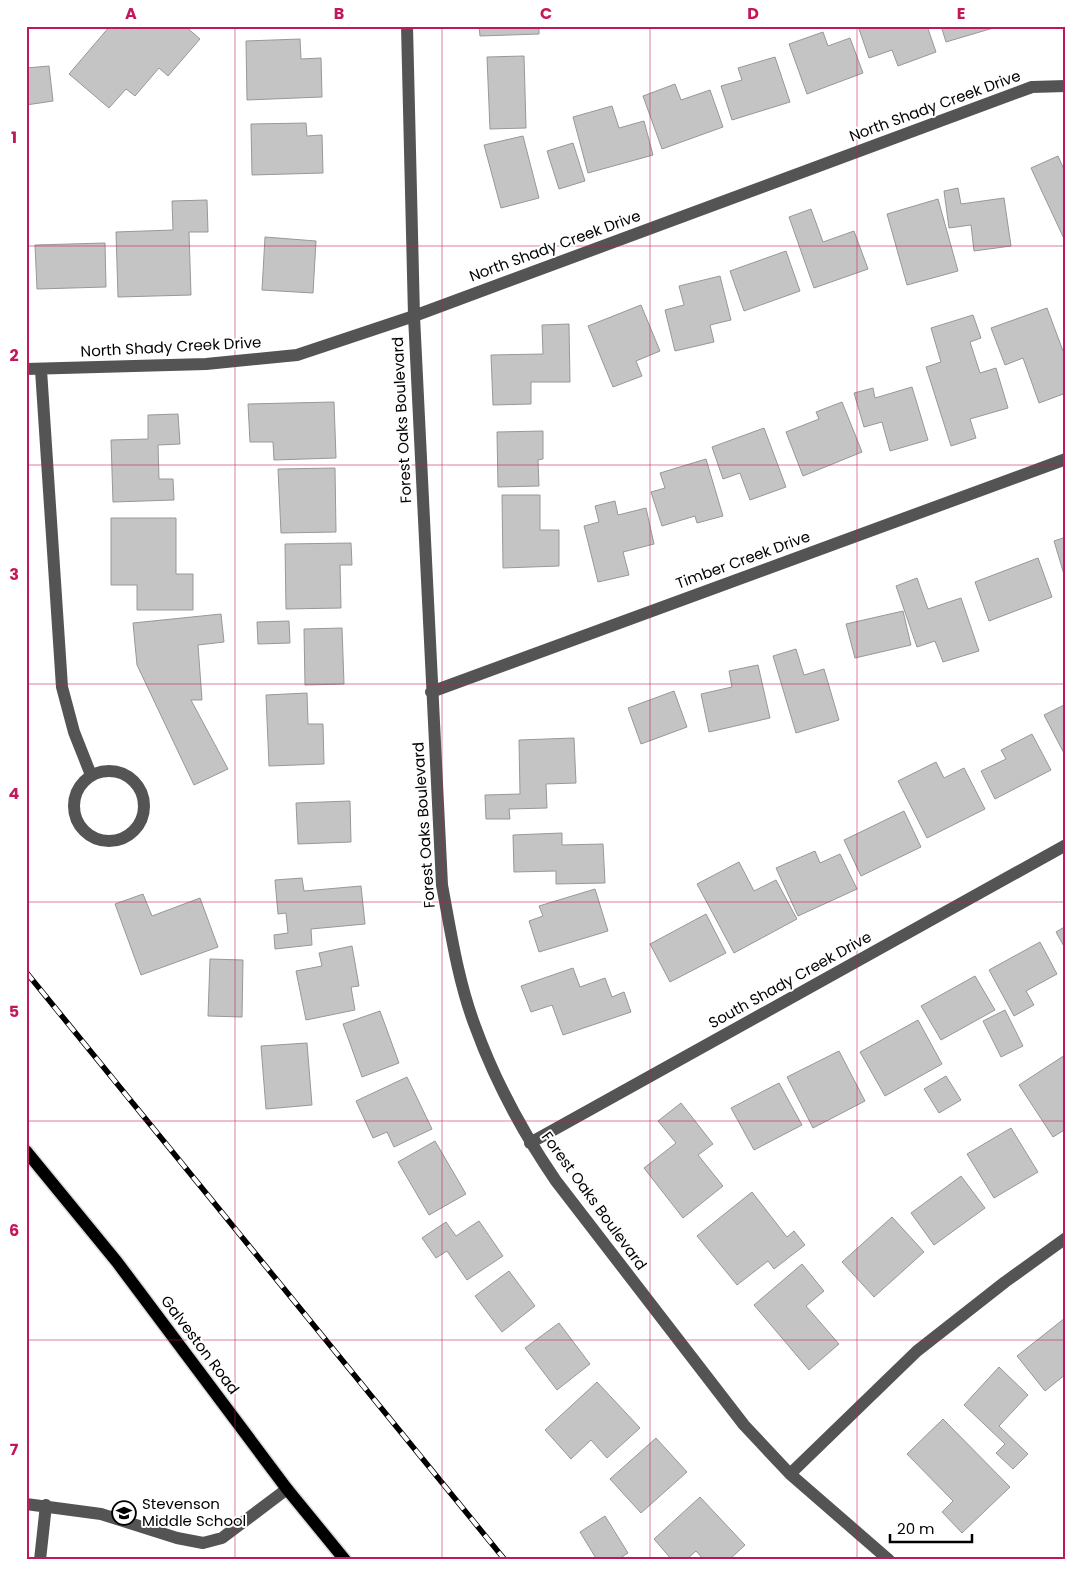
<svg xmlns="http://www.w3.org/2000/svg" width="1092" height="1586" font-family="Poppins,sans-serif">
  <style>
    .building { fill: #c4c4c4; stroke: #989898 }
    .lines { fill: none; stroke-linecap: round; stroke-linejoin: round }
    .major-casing { stroke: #dbdbdb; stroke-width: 15 }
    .minor { stroke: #545454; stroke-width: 12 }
    .major { stroke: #000; stroke-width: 12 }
    .rail-casing { stroke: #000; stroke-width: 5.5 }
    .rail { stroke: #fff; stroke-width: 4; stroke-dasharray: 11; stroke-linecap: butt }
    .grid { fill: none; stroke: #c2185b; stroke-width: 1; stroke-opacity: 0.55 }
    .labels { text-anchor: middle; stroke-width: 4; stroke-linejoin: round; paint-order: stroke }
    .street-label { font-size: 15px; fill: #000; stroke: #fff }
    .poi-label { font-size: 15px; fill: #000; stroke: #fff; text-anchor: start }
    .neatline { fill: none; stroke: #c2185b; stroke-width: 2 }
    .grid-label { font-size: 16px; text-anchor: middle; font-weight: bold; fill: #c2185b }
  </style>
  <rect width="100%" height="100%" fill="#fff"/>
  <path class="building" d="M 110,26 L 185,26 L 200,39 L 168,76 L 159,68 L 135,96 L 126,89 L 109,108 L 69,74 Z
    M 479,26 L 539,26 L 539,34 L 480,36 Z
    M 858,26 L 927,26 L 936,52 L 898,66 L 892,50 L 869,58 Z
    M 941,26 L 1000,26 L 946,42 Z
    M 823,32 L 828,46 L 850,38 L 863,73 L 807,94 L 789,44 Z
    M 300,39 L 301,59 L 321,58 L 322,97 L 247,100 L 246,41 Z
    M 524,56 L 526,128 L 490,129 L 487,57 Z
    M 775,57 L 790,102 L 732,120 L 721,86 L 742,80 L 738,68 Z
    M 49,66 L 53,101 L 26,105 L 26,68 Z
    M 675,84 L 681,100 L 710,90 L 723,127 L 662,149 L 643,96 Z
    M 612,106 L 619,128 L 644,121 L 653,155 L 588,173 L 573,117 Z
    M 306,123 L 307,136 L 322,135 L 323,173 L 252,175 L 251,124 Z
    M 523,136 L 539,198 L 501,208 L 484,145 Z
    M 573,143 L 585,181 L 559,189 L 547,151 Z
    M 1058,156 L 1066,174 L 1066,243 L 1031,168 Z
    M 958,188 L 961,204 L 1004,198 L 1011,246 L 974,251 L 971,225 L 949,228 L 944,191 Z
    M 938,199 L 958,271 L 907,285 L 887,214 Z
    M 207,200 L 208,232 L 189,232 L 191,295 L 118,297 L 116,232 L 173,230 L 172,201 Z
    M 811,209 L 823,242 L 854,231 L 868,269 L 814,288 L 789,217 Z
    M 265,237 L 316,241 L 313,293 L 262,290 Z
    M 105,243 L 106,287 L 37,289 L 35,245 Z
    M 786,251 L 800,291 L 744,311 L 730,271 Z
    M 720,276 L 731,320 L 710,325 L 714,342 L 675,351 L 665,310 L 684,305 L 679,286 Z
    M 641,305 L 660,351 L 636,361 L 642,376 L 613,387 L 588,326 Z
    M 1047,308 L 1066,359 L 1066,393 L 1039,403 L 1023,358 L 1005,365 L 991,328 Z
    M 973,315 L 981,338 L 970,342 L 980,373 L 996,368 L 1008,408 L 970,419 L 976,438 L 951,446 L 926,367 L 941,362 L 931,328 Z
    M 569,324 L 570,382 L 531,382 L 531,404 L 493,405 L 491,355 L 543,354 L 542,325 Z
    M 912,387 L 928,440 L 890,451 L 882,422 L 864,427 L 854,393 L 873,388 L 875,398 Z
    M 334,402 L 336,458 L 274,460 L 273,442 L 250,442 L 248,404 Z
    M 842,402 L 862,452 L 803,476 L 786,432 L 819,419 L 816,412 Z
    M 178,414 L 180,444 L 158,445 L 159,479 L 173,479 L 174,500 L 113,502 L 111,440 L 148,439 L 148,415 Z
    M 764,428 L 786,487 L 750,500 L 740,473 L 723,479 L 712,447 Z
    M 543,431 L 543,459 L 538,460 L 539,486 L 498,487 L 497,432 Z
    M 706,459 L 723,516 L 697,523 L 695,516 L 662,526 L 651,492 L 665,488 L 660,473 Z
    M 335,468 L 336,532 L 281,533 L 278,469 Z
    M 502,495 L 540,495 L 540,530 L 559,530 L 559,566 L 503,568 Z
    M 615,501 L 618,515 L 646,508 L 654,544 L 623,552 L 629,575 L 598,582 L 584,526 L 599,522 L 595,506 Z
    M 111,518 L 176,518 L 176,574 L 193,574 L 193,610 L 137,610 L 137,585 L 111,585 Z
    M 1066,537 L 1066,581 L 1054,541 Z
    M 351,543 L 352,565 L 340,565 L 341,608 L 286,609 L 285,544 Z
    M 1038,558 L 1052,597 L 989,621 L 975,582 Z
    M 917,578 L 928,609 L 961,598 L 979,651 L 943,662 L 935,641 L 917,647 L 896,586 Z
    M 903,611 L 911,645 L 855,658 L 846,624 Z
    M 221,614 L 224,642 L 198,645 L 202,700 L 191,700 L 228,769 L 194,785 L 137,665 L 133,623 Z
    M 289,621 L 290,643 L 258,644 L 257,622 Z
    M 342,628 L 344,684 L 305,685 L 304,629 Z
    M 796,649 L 804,675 L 824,669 L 839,720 L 796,733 L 773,656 Z
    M 758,665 L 770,718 L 709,732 L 701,694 L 732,687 L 729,671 Z
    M 674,691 L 687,727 L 641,744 L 628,708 Z
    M 307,693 L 308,724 L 323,724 L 324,764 L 269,766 L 266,695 Z
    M 1066,704 L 1066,757 L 1044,715 Z
    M 1032,734 L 1051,770 L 995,799 L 981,771 L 1006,759 L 1001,750 Z
    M 574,738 L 576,783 L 546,784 L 547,808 L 509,809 L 510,819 L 486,819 L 485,795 L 520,794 L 519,740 Z
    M 936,762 L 944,778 L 964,768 L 985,809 L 927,838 L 898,781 Z
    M 350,801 L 351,842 L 298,844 L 296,803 Z
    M 904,811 L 921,847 L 861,876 L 844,840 Z
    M 562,833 L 562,845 L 603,844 L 605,883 L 556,884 L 556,871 L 514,872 L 513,835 Z
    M 815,851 L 820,863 L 840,854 L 857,889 L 798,916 L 776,868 Z
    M 739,862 L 754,891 L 776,880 L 797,919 L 734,953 L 697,884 Z
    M 302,878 L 304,891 L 361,886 L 365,924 L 311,929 L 312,945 L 275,949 L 274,935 L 288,933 L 286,913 L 278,914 L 275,880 Z
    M 595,889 L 608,931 L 539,952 L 529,921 L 543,916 L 539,906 Z
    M 143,894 L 152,916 L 200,898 L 218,947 L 141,975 L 115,904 Z
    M 706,914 L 726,953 L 670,982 L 650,944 Z
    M 1066,926 L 1066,950 L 1056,932 Z
    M 1040,942 L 1057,974 L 1026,991 L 1034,1005 L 1014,1016 L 989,970 Z
    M 352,946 L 359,986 L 351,987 L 355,1010 L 306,1020 L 296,971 L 322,966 L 319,953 Z
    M 210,959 L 243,960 L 242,1017 L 208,1016 Z
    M 573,968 L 580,987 L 605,978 L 612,997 L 624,992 L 631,1012 L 563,1035 L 552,1005 L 531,1012 L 521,986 Z
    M 975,976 L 995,1010 L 941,1040 L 921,1006 Z
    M 1005,1010 L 1023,1046 L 1001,1057 L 983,1021 Z
    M 380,1011 L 399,1063 L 362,1077 L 343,1024 Z
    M 918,1020 L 942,1064 L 885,1096 L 860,1052 Z
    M 307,1043 L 312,1105 L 266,1109 L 261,1046 Z
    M 839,1051 L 865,1101 L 813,1128 L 787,1077 Z
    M 1065,1055 L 1066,1129 L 1053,1137 L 1019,1085 Z
    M 946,1076 L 961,1100 L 939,1113 L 924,1089 Z
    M 407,1077 L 432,1129 L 394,1147 L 387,1132 L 373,1138 L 356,1101 Z
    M 779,1083 L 802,1125 L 754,1150 L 731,1108 Z
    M 681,1103 L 713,1144 L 698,1155 L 723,1186 L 683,1218 L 644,1168 L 676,1143 L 658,1121 Z
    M 1011,1128 L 1038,1172 L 994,1198 L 967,1154 Z
    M 435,1141 L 466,1194 L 429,1215 L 398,1162 Z
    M 961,1176 L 985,1208 L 934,1245 L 911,1213 Z
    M 752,1192 L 787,1237 L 794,1231 L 805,1245 L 774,1269 L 768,1261 L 737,1285 L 697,1236 Z
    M 892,1217 L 924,1252 L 874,1297 L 842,1262 Z
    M 479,1221 L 503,1256 L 467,1280 L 447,1251 L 436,1258 L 422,1238 L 446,1222 L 456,1236 Z
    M 802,1264 L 824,1291 L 806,1306 L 839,1344 L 809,1370 L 754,1305 Z
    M 509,1271 L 535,1306 L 502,1332 L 475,1296 Z
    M 1065,1318 L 1066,1374 L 1045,1391 L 1017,1356 Z
    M 559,1323 L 590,1364 L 557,1390 L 525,1348 Z
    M 999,1367 L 1028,1395 L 999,1426 L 1028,1454 L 1013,1469 L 996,1453 L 1005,1444 L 964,1405 Z
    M 597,1382 L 640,1428 L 607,1458 L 591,1440 L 571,1459 L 545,1430 Z
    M 943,1419 L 1010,1487 L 962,1533 L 942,1512 L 953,1501 L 907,1454 Z
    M 656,1438 L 687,1472 L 641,1513 L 610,1479 Z
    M 700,1497 L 745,1545 L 729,1560 L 704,1560 L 696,1551 L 686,1560 L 672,1560 L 654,1539 Z
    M 605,1516 L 628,1553 L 617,1560 L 597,1560 L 580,1532 Z"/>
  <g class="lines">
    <g class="major-casing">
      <path id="major" d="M 26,1151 L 117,1262 L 287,1489 L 345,1560"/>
    </g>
    <path class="minor" d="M 407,26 L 414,316 L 442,885 C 451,933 458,981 475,1026 C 495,1081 523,1133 556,1181 L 744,1425 L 790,1474 L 889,1560
      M 26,369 L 206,364 L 297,355 L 414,316 L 1032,87 L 1066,86
      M 41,370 L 62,687 L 74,732 L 91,775
      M 431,692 L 1066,459
      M74 806a35 35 0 1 1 70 0a35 35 0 1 1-70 0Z
      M 530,1143 L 1066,845
      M 790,1474 L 917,1351 L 1005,1282 L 1066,1238
      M 26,1504 L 101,1514 L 177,1538 L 203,1543 L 222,1538 L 287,1489
      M 40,1560 L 46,1505"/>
    <use href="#major" class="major"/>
    <g class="rail-casing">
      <path id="rail" d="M 26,972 L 505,1560"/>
    </g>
    <use href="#rail" class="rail"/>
  </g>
  <path class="grid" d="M 235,26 L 235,1560M 442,26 L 442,1560M 650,26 L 650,1560M 857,26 L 857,1560M 26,246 L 1066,246M 26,465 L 1066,465M 26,684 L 1066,684M 26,902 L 1066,902M 26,1121 L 1066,1121M 26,1340 L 1066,1340"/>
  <defs>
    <g id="school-ring" transform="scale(1.25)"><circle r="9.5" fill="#fff" stroke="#000" stroke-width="1.5"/><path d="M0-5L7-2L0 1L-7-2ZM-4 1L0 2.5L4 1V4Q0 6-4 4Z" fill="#000"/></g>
  </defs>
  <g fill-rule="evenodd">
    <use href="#school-ring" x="124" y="1513"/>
  </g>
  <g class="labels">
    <g class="street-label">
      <text transform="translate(935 106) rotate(-20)" y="5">North Shady Creek Drive</text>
      <text transform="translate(555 246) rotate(-20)" y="5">North Shady Creek Drive</text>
      <text transform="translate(171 347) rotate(-3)" y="5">North Shady Creek Drive</text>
      <text transform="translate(402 420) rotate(-93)" y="5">Forest Oaks Boulevard</text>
      <text transform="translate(743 560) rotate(-20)" y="5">Timber Creek Drive</text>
      <text transform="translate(424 825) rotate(-94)" y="5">Forest Oaks Boulevard</text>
      <text transform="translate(790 980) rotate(-29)" y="5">South Shady Creek Drive</text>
      <text transform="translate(594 1201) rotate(54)" y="5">Forest Oaks Boulevard</text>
      <text transform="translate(200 1345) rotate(53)" y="5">Galveston Road</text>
    </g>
    <g class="poi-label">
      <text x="142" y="1509">Stevenson<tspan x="142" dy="17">Middle School</tspan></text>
    </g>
  </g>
  <rect width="1092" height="1586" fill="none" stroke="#ffffff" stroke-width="55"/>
  <path d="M890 1534v8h82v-8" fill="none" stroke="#000000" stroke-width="2.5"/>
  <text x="897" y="1534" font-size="15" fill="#000000" stroke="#ffffff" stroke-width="4" paint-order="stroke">20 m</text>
  <rect x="28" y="28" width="1036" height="1530" class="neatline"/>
  <g class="grid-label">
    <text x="131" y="19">A</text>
    <text x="339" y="19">B</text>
    <text x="546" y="19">C</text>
    <text x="753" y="19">D</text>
    <text x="961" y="19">E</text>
    <text x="14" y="143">1</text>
    <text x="14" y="361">2</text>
    <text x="14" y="580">3</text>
    <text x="14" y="799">4</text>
    <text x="14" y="1017">5</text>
    <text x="14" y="1236">6</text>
    <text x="14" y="1455">7</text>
  </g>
</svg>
